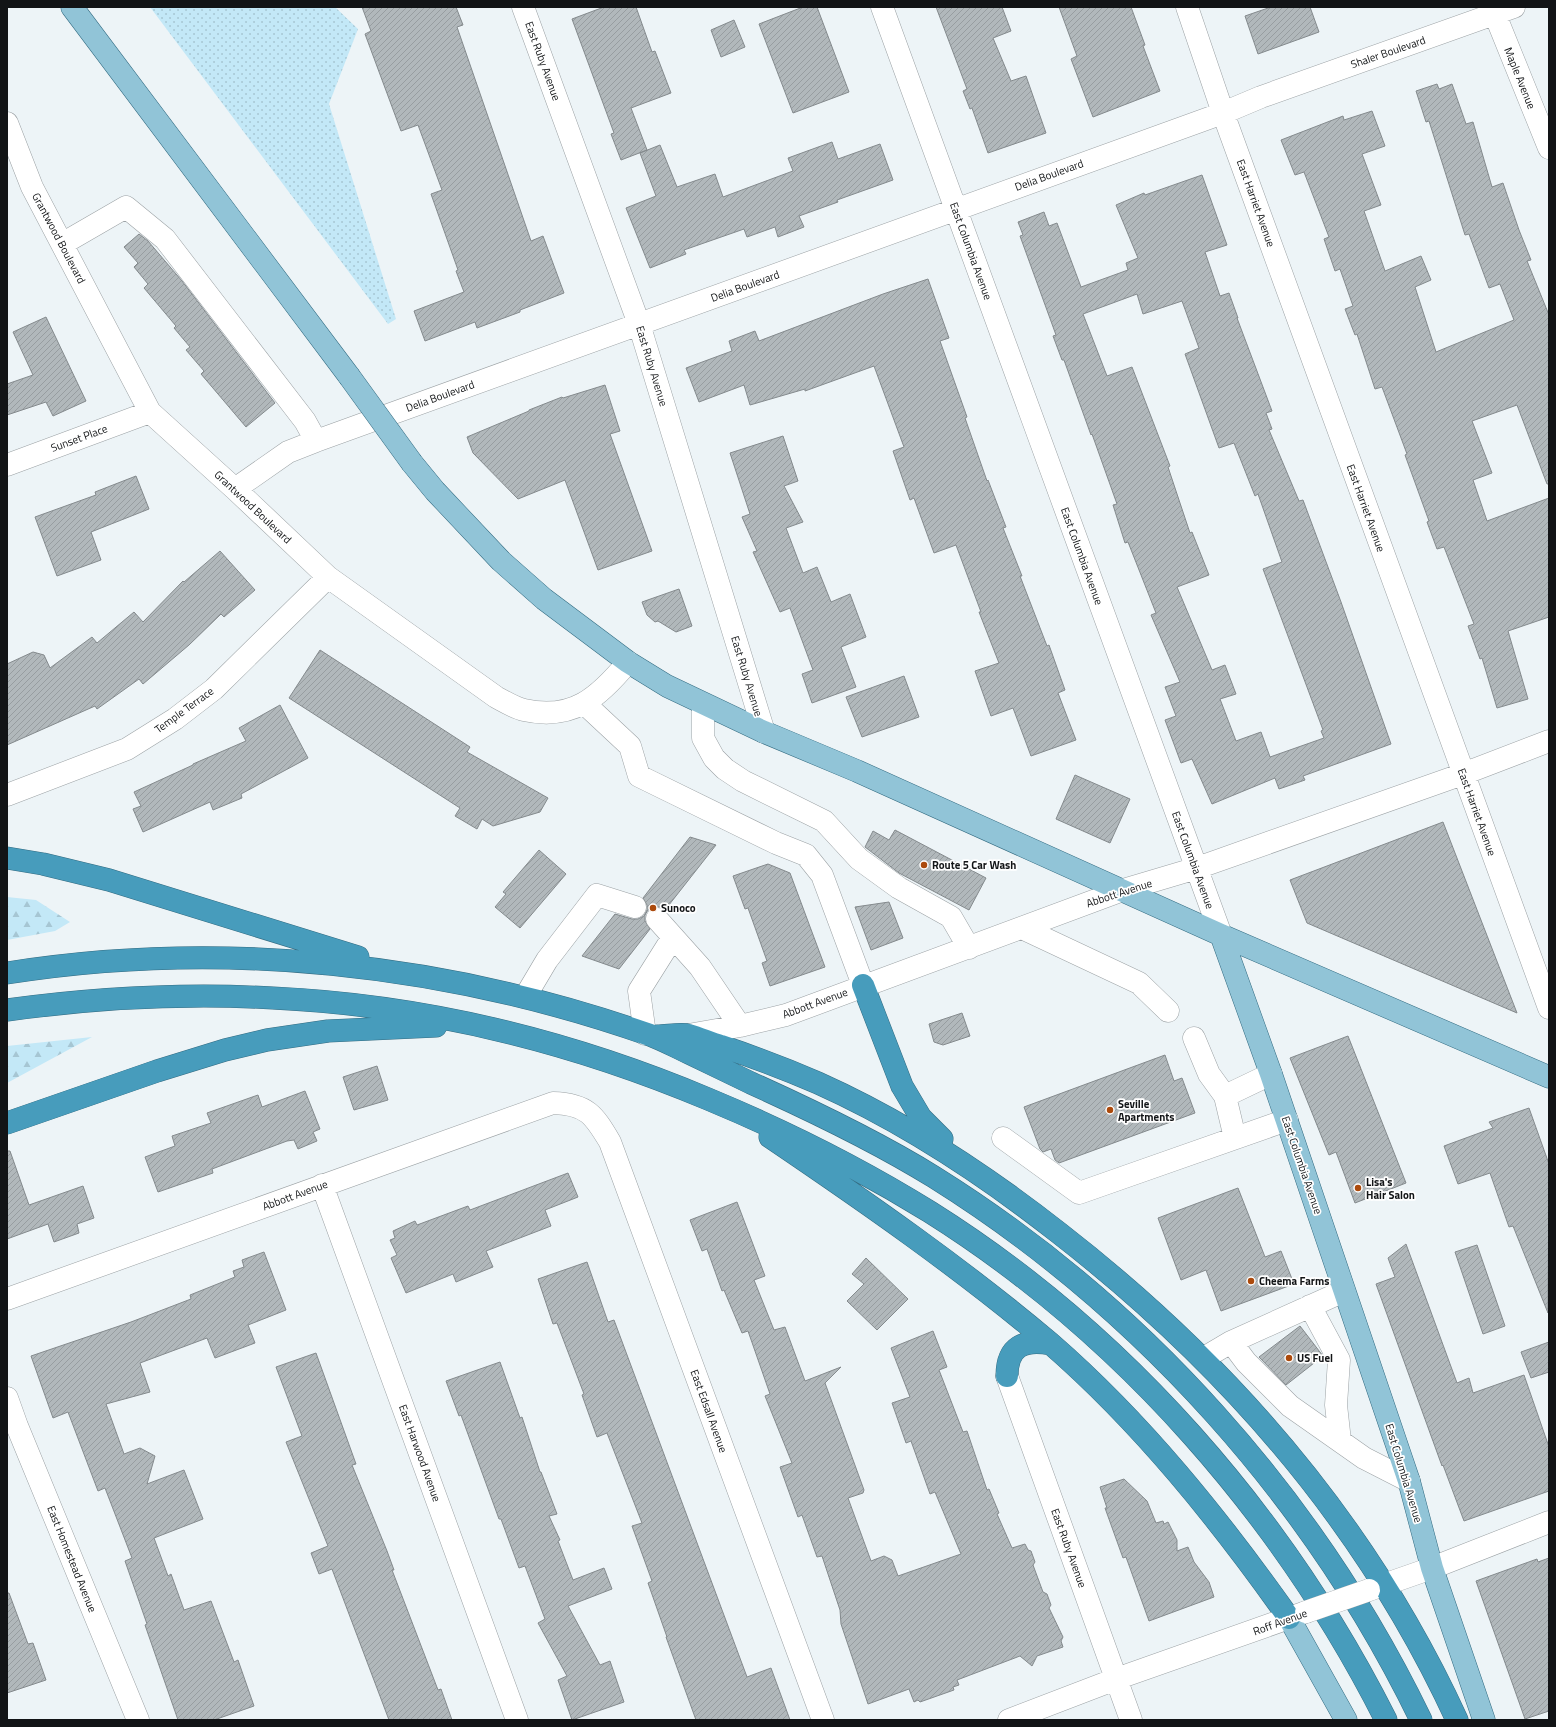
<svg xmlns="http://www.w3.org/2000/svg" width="1556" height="1727" font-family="'Titillium Web',sans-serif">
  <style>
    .forest { fill: url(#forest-firs) }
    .park { fill: url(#park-dots) }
    .building { fill: url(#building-hatch); stroke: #848a8d; fill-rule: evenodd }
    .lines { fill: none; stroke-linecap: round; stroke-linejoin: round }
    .minor-casing { stroke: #9ca2a5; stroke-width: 23 }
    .major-casing { stroke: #346c82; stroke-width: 23 }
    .highway-casing { stroke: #346c82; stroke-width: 23 }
    .minor { stroke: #fff; stroke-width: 22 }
    .major { stroke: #91c4d7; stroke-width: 22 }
    .highway { stroke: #479cbc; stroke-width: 22 }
    .minor-bridge-casing { stroke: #9ca2a5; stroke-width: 23; stroke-linecap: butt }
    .major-bridge-casing { stroke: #346c82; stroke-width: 23; stroke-linecap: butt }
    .minor-bridge { stroke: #fff; stroke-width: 22 }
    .major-bridge { stroke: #91c4d7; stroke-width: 22 }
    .poi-dot { fill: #ac4a0c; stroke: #fff; stroke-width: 1.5 }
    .labels { text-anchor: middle; stroke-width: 3.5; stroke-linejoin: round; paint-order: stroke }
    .street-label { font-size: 11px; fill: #121416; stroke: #fff }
    .poi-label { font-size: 11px; font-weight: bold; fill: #121416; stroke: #fff; text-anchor: start }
  </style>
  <defs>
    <pattern id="forest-firs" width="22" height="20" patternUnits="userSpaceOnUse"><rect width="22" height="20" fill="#c3e8f7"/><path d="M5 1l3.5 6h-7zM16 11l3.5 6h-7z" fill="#a6c6d3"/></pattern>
    <pattern id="park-dots" width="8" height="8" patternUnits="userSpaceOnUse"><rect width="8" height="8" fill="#c3e8f7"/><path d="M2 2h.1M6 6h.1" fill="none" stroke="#a6c6d3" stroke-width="1.8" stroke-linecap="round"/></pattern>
    <pattern id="building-hatch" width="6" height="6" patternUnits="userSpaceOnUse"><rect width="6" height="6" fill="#b1b8bb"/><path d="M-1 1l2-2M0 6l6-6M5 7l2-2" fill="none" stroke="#979da0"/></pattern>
  </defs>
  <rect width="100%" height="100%" fill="#edf4f7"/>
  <path class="forest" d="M 7,897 L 36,900 L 70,922 L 55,931 L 7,940 Z
    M 92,1037 L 7,1083 L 7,1046 Z"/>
  <path class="park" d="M 150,7 L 335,7 L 358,29 L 329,104 L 396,319 L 388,324 Z"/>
  <path class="building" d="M 362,7 L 456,7 L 463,25 L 457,27 L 531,241 L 543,236 L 564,293 L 520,310 L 520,312 L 477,328 L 475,322 L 425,341 L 414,311 L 464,292 L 456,271 L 458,270 L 431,194 L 442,190 L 418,125 L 401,131 L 365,34 L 371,31 Z
    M 604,7 L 636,7 L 652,52 L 655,51 L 671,93 L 631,108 L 647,150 L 621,160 L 611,134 L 614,133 L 572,19 Z
    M 803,7 L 817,7 L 849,92 L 793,113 L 759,24 Z
    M 936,7 L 1002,7 L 1011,31 L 993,38 L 1011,81 L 1026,76 L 1046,133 L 988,153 L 972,108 L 970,109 L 963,91 L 967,89 Z
    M 1059,7 L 1131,7 L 1145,45 L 1143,46 L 1160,91 L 1093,117 L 1071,59 L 1077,56 Z
    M 1271,7 L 1310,7 L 1319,32 L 1258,54 L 1245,16 Z
    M 734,20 L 745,47 L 721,57 L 711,30 Z
    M 1437,84 L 1439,89 L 1452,84 L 1466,124 L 1473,122 L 1492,187 L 1503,183 L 1519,230 L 1531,260 L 1527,261 L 1549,315 L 1549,484 L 1547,484 L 1517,405 L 1472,421 L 1492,473 L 1473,480 L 1487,521 L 1549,498 L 1549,617 L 1508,631 L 1528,699 L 1497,708 L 1482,658 L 1480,659 L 1468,626 L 1474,624 L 1444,547 L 1437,549 L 1427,522 L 1429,521 L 1405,455 L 1407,454 L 1382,387 L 1375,389 L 1357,334 L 1355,335 L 1345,309 L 1353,306 L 1340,269 L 1335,271 L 1324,239 L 1329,237 L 1304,172 L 1295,175 L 1281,140 L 1343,116 L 1344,120 L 1372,111 L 1385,146 L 1362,154 L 1381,205 L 1364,211 L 1385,271 L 1421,256 L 1431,280 L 1415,287 L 1436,352 L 1514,320 L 1500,284 L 1489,288 L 1469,234 L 1465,235 L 1429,121 L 1426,122 L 1416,91 Z
    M 832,142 L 838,159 L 880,144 L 893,180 L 837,200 L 838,202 L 799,216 L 804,227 L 778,237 L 775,227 L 747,237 L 744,229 L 684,250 L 686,254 L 650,268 L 626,208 L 656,196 L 640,153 L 660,145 L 677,187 L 715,174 L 723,197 L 793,171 L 788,158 Z
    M 1202,175 L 1227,245 L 1205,252 L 1220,296 L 1229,293 L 1238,318 L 1237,318 L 1272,411 L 1266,413 L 1272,429 L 1269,430 L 1299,501 L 1303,500 L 1341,602 L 1391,744 L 1303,776 L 1305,780 L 1279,789 L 1275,778 L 1212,804 L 1192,759 L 1181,763 L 1165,720 L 1176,716 L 1165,687 L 1180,682 L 1151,615 L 1156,613 L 1128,542 L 1125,543 L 1113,505 L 1117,504 L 1092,434 L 1091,435 L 1064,360 L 1062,360 L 1053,336 L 1056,335 L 1020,236 L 1023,235 L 1018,222 L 1044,212 L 1049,226 L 1057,223 L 1081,287 L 1128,270 L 1126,263 L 1138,258 L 1116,205 L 1144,193 L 1145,195 ZM 1137,294 L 1143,314 L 1182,301 L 1199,348 L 1185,354 L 1219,448 L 1234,443 L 1255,496 L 1258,494 L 1282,562 L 1263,569 L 1323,730 L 1321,731 L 1324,738 L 1270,757 L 1261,732 L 1236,741 L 1220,699 L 1236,694 L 1225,665 L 1212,670 L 1177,587 L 1209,575 L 1192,532 L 1190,533 L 1168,467 L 1170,466 L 1132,367 L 1107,376 L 1083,314 Z
    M 139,234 L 148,241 L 182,281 L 275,403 L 246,427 L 201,374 L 204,371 L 186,350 L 190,347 L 174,328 L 176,326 L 144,288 L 148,284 L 134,267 L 138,263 L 124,247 Z
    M 928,279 L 949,338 L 940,341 L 967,417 L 965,418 L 987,481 L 988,480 L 1006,527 L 1003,528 L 1022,576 L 1020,576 L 1047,646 L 1049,645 L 1065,690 L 1058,693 L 1076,740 L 1031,756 L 1013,708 L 991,716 L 975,671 L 999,663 L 979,612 L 981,612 L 956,545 L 934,553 L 914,498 L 910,500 L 893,451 L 904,447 L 874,366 L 805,391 L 805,389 L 750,405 L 744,385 L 699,402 L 686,368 L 732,351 L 729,341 L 755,331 L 759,341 L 883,294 Z
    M 46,317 L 86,401 L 53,416 L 46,402 L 7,415 L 7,384 L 33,375 L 13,332 Z
    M 605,385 L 620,431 L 610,434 L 652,551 L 598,570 L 565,480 L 518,499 L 473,453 L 467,437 L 529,411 L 529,410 L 562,397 L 563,398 Z
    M 783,436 L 798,481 L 784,486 L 803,522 L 786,528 L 803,573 L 817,567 L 831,602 L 850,594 L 866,637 L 841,647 L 856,687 L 812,703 L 802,674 L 813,670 L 790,608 L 780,612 L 753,552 L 757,551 L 742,517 L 750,514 L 730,453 Z
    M 136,476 L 149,509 L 91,532 L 101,560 L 57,576 L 35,517 L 96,495 L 95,492 Z
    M 220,551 L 255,590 L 224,617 L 221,614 L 189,645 L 143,684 L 139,679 L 97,709 L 95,706 L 7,745 L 7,664 L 33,652 L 44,655 L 50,668 L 92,637 L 97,643 L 134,612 L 143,622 L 183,581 L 184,582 Z
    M 679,589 L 692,626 L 676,632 L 658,621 L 655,622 L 647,615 L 642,602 Z
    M 320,650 L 470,747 L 467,752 L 548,798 L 540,812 L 493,826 L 482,819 L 477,829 L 455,816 L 460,808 L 289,698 Z
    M 904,676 L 919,717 L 862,737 L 846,697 Z
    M 280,705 L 308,758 L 241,794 L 242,798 L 213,810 L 210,802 L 143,832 L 133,809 L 141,806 L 134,792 L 193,765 L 193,764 L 246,741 L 239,728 Z
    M 1075,775 L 1130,799 L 1110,843 L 1056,819 Z
    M 1443,822 L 1517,1013 L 1307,923 L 1290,880 Z
    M 895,830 L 986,878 L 969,910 L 899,873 L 865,847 L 873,831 L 889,840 Z
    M 690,837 L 716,845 L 665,910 L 661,907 L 655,907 L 648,910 L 645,915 L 645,921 L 650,929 L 619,969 L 582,956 L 615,914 L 632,919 L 638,919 L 644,916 L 647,910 L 647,905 L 643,898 Z
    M 539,850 L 566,874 L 520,928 L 495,907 L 506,894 L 503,892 Z
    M 768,864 L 790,873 L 825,967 L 770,986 L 762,963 L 767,961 L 748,908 L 745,909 L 733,876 Z
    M 889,902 L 903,938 L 871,950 L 855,907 Z
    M 962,1013 L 970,1036 L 943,1045 L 934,1042 L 929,1024 Z
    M 1348,1036 L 1406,1183 L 1355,1203 L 1336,1152 L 1329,1155 L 1290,1058 Z
    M 1165,1055 L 1174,1081 L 1182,1078 L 1195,1113 L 1059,1163 L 1055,1160 L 1051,1149 L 1043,1152 L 1040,1149 L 1024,1107 Z
    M 377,1066 L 388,1100 L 354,1110 L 343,1077 Z
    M 305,1091 L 320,1129 L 313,1132 L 317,1141 L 298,1149 L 294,1140 L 287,1141 L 212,1169 L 213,1173 L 158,1192 L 145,1157 L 175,1146 L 172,1136 L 211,1123 L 207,1113 L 258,1095 L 262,1107 Z
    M 1529,1108 L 1549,1164 L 1548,1313 L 1513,1226 L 1509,1227 L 1490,1173 L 1458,1184 L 1444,1146 L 1493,1128 L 1489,1122 Z
    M 7,1151 L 10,1151 L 29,1205 L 83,1186 L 94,1218 L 77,1224 L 79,1233 L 54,1242 L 48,1224 L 7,1239 Z
    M 568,1173 L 578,1197 L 545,1210 L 551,1226 L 486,1251 L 493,1267 L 456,1282 L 453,1274 L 406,1293 L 391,1258 L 397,1255 L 390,1240 L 395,1238 L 393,1231 L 415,1221 L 417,1225 L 468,1206 L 470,1210 Z
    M 1238,1188 L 1265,1257 L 1281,1251 L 1294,1284 L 1221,1311 L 1206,1270 L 1181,1280 L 1158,1218 Z
    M 737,1202 L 765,1276 L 754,1280 L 774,1330 L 785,1327 L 805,1381 L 841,1367 L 825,1383 L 864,1490 L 863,1493 L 848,1498 L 871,1561 L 884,1556 L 892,1560 L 898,1576 L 961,1554 L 935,1492 L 930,1494 L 911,1441 L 906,1443 L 892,1403 L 910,1397 L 891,1348 L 933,1331 L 947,1367 L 939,1370 L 963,1432 L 967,1431 L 987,1490 L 989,1489 L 999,1513 L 997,1514 L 1012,1548 L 1025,1544 L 1028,1550 L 1031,1551 L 1035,1562 L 1033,1565 L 1043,1592 L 1047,1594 L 1051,1605 L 1049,1608 L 1063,1637 L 1061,1641 L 1063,1647 L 1037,1656 L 1032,1666 L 1020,1656 L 957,1680 L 959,1685 L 953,1687 L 954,1690 L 920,1702 L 918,1700 L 914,1702 L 909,1689 L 868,1704 L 841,1624 L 840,1610 L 822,1556 L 817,1557 L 802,1515 L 798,1517 L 780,1467 L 792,1463 L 765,1396 L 770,1394 L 748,1331 L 742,1333 L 724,1290 L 722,1291 L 707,1249 L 702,1251 L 690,1220 Z
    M 1406,1244 L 1457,1383 L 1469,1378 L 1473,1393 L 1524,1375 L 1549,1447 L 1549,1491 L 1464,1521 L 1443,1465 L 1442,1466 L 1376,1284 L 1395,1277 L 1388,1258 Z
    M 1477,1245 L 1505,1326 L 1483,1334 L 1455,1252 Z
    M 264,1252 L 286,1310 L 248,1325 L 255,1343 L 215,1358 L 207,1338 L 140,1363 L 150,1392 L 106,1404 L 124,1454 L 140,1448 L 155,1456 L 147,1484 L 184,1470 L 203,1519 L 154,1538 L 168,1576 L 171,1574 L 184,1610 L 211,1601 L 234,1662 L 238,1660 L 254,1706 L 214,1720 L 178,1720 L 145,1625 L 147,1624 L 125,1561 L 132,1558 L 105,1488 L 98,1491 L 68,1412 L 53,1418 L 31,1356 L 131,1322 L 191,1299 L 190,1295 L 235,1277 L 233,1271 L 244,1267 L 242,1260 Z
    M 866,1258 L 908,1299 L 877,1330 L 847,1301 L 864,1284 L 852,1274 Z
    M 587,1262 L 608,1322 L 614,1320 L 747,1677 L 771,1668 L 790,1720 L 696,1720 L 666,1637 L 667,1637 L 648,1583 L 652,1581 L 632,1526 L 642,1523 L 607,1433 L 597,1437 L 582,1395 L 584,1394 L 557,1323 L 553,1324 L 538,1279 Z
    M 1300,1326 L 1323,1356 L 1286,1385 L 1259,1357 Z
    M 1549,1342 L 1549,1372 L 1531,1378 L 1521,1352 Z
    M 316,1353 L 356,1464 L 352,1465 L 387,1551 L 394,1570 L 392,1570 L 438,1690 L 441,1689 L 452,1720 L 389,1720 L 332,1569 L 319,1574 L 311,1553 L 328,1546 L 286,1442 L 302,1436 L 276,1367 Z
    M 500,1362 L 520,1418 L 522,1417 L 540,1472 L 541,1472 L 557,1514 L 549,1516 L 560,1540 L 558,1541 L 573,1580 L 604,1568 L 612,1589 L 568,1606 L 600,1665 L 610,1661 L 624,1702 L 572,1720 L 558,1680 L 567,1676 L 538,1623 L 545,1619 L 525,1566 L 519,1568 L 501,1519 L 499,1519 L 461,1415 L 459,1416 L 446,1381 Z
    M 1124,1479 L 1147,1501 L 1156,1523 L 1163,1521 L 1164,1524 L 1168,1522 L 1177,1540 L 1177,1551 L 1188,1547 L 1194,1562 L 1209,1582 L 1214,1597 L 1149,1621 L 1126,1557 L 1123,1558 L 1105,1508 L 1107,1508 L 1100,1487 Z
    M 1549,1558 L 1549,1711 L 1525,1719 L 1476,1581 L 1537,1559 L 1538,1562 Z
    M 7,1593 L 9,1593 L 28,1644 L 33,1643 L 46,1680 L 7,1693 Z"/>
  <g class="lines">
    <g class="minor-casing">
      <path id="minor" d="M 523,7 L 639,324 L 764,732
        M 882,7 L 1221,935
        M 1187,7 L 1223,113 L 1549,1008
        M 1492,7 L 1549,148
        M 7,123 L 32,187 L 150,412 L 235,489 L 328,577 L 496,697 C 505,702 515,708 524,710 C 573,721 599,697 628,662
        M 62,244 L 126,207 L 165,239 L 305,421 L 316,441
        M 7,465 L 150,412
        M 235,489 L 288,452 L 316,441 L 1223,113 L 1261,97 L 1514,7
        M 585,704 L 630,746 L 639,776 L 776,843 L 806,855 L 822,875 L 863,985
        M 703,704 L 703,738 L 714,758 L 725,769 L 743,781 L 824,821 L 859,859 L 899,888 L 951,917 L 969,948
        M 7,795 L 127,749 L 175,719 L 214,689 L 328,577
        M 657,919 L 700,967 L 740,1026
        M 1022,928 L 1139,983 L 1168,1011
        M 525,997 L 547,960 L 597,895 L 635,907
        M 645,1034 L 639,991 L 673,937
        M 688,1035 L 740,1026 L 786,1015 L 1123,890 L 1197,868 L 1463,774 L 1549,741
        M 1194,1038 L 1209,1074 L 1225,1096 L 1235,1138
        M 1225,1096 L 1271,1074
        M 1003,1138 L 1079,1193 L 1287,1120
        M 322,1185 L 517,1720
        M 7,1299 L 553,1103 C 587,1104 594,1115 610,1142 L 823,1720
        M 1310,1306 L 1339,1360 L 1336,1405 L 1340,1441
        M 1231,1342 L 1246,1362 L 1290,1406 L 1364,1458 L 1409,1481
        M 1204,1358 L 1231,1342 L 1344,1291
        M 1007,1376 L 1131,1720
        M 7,1398 L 17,1426 L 138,1720
        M 1369,1590 L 1432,1568 L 1549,1522
        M 1009,1720 L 1116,1679 L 1306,1612"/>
    </g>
    <g class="major-casing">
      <path id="major" d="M 72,7 L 349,376
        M 412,463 L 435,491 L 501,561 L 544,599 L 628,662 L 667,686 L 764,732 L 857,771 L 1221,935 L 1549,1077
        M 1221,935 L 1271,1074 L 1409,1481 L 1432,1568 L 1484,1720
        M 1289,1618 L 1346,1720"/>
    </g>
    <g class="highway-casing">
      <path id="highway" d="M 7,858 L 43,864 L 109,880 L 358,957
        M 7,973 C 222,939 445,963 650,1035 C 663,1040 676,1047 689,1053 C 710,1063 730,1073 751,1083 C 813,1111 876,1141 934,1177 C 1142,1307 1314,1499 1421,1720
        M 863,985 L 902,1086 L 921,1118 L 942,1139
        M 7,1010 C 95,998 184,993 273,998 C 423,1005 570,1041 708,1099 C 785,1131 859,1168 930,1212 C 1124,1334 1283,1516 1386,1720
        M 657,1036 C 667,1036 680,1033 689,1035 C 700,1038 710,1043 721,1046 C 754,1057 786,1069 818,1083 C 905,1122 984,1174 1059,1233 C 1229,1365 1367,1524 1457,1720
        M 7,1123 L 157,1071 L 225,1050 L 267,1040 L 328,1031 L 436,1026
        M 770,1137 C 866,1202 961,1268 1050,1343 C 1142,1423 1219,1519 1289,1618
        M 1007,1376 C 1007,1346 1024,1339 1051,1344"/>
    </g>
    <use href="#minor" class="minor"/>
    <use href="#major" class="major"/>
    <use href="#highway" class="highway"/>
    <g class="minor-bridge-casing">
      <path id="minor-bridge" d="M 1306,1612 L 1369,1590"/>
    </g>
    <g class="major-bridge-casing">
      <path id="major-bridge" d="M 349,376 L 412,463"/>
    </g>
    <use href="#minor-bridge" class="minor-bridge"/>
    <use href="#major-bridge" class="major-bridge"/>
  </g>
  <g class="poi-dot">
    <circle cx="924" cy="865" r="4"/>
    <circle cx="653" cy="908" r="4"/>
    <circle cx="1110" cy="1110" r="4"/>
    <circle cx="1358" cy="1188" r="4"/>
    <circle cx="1251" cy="1281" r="4"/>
    <circle cx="1289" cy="1358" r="4"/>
  </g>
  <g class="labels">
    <g class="street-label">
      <text transform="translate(1388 52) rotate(-19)" y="4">Shaler Boulevard</text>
      <text transform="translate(543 61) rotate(70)" y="4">East Ruby Avenue</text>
      <text transform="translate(1520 78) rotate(68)" y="4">Maple Avenue</text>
      <text transform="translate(1049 175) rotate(-20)" y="4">Delia Boulevard</text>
      <text transform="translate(1256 203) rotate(70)" y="4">East Harriet Avenue</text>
      <text transform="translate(59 238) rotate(62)" y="4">Grantwood Boulevard</text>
      <text transform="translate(971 251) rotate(70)" y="4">East Columbia Avenue</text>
      <text transform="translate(745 286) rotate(-20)" y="4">Delia Boulevard</text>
      <text transform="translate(652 366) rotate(73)" y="4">East Ruby Avenue</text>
      <text transform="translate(440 396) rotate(-20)" y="4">Delia Boulevard</text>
      <text transform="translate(79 438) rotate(-20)" y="4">Sunset Place</text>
      <text transform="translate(253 507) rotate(43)" y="4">Grantwood Boulevard</text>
      <text transform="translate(1366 508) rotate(70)" y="4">East Harriet Avenue</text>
      <text transform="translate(1082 556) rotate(70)" y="4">East Columbia Avenue</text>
      <text transform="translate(747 676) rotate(73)" y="4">East Ruby Avenue</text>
      <text transform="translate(184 710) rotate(-36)" y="4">Temple Terrace</text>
      <text transform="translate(1477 812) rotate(70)" y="4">East Harriet Avenue</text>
      <text transform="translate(1193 860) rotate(70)" y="4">East Columbia Avenue</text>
      <text transform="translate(1119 893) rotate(-18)" y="4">Abbott Avenue</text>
      <text transform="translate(815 1003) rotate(-20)" y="4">Abbott Avenue</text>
      <text transform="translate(1302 1165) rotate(71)" y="4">East Columbia Avenue</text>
      <text transform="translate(295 1195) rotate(-20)" y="4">Abbott Avenue</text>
      <text transform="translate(709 1411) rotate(70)" y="4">East Edsall Avenue</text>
      <text transform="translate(420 1453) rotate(70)" y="4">East Harwood Avenue</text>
      <text transform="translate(1404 1473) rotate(73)" y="4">East Columbia Avenue</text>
      <text transform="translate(1069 1548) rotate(70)" y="4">East Ruby Avenue</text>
      <text transform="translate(72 1559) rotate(68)" y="4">East Homestead Avenue</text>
      <text transform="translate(1280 1622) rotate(-20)" y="4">Roff Avenue</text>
    </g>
    <g class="poi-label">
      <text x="932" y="869">Route 5 Car Wash</text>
      <text x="661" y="912">Sunoco</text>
      <text x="1118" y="1108">Seville<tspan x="1118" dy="13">Apartments</tspan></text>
      <text x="1366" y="1186">Lisa's<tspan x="1366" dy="13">Hair Salon</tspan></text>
      <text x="1259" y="1285">Cheema Farms</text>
      <text x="1297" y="1362">US Fuel</text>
    </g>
  </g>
  <rect width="1556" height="1727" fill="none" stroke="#121416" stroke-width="16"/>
</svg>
